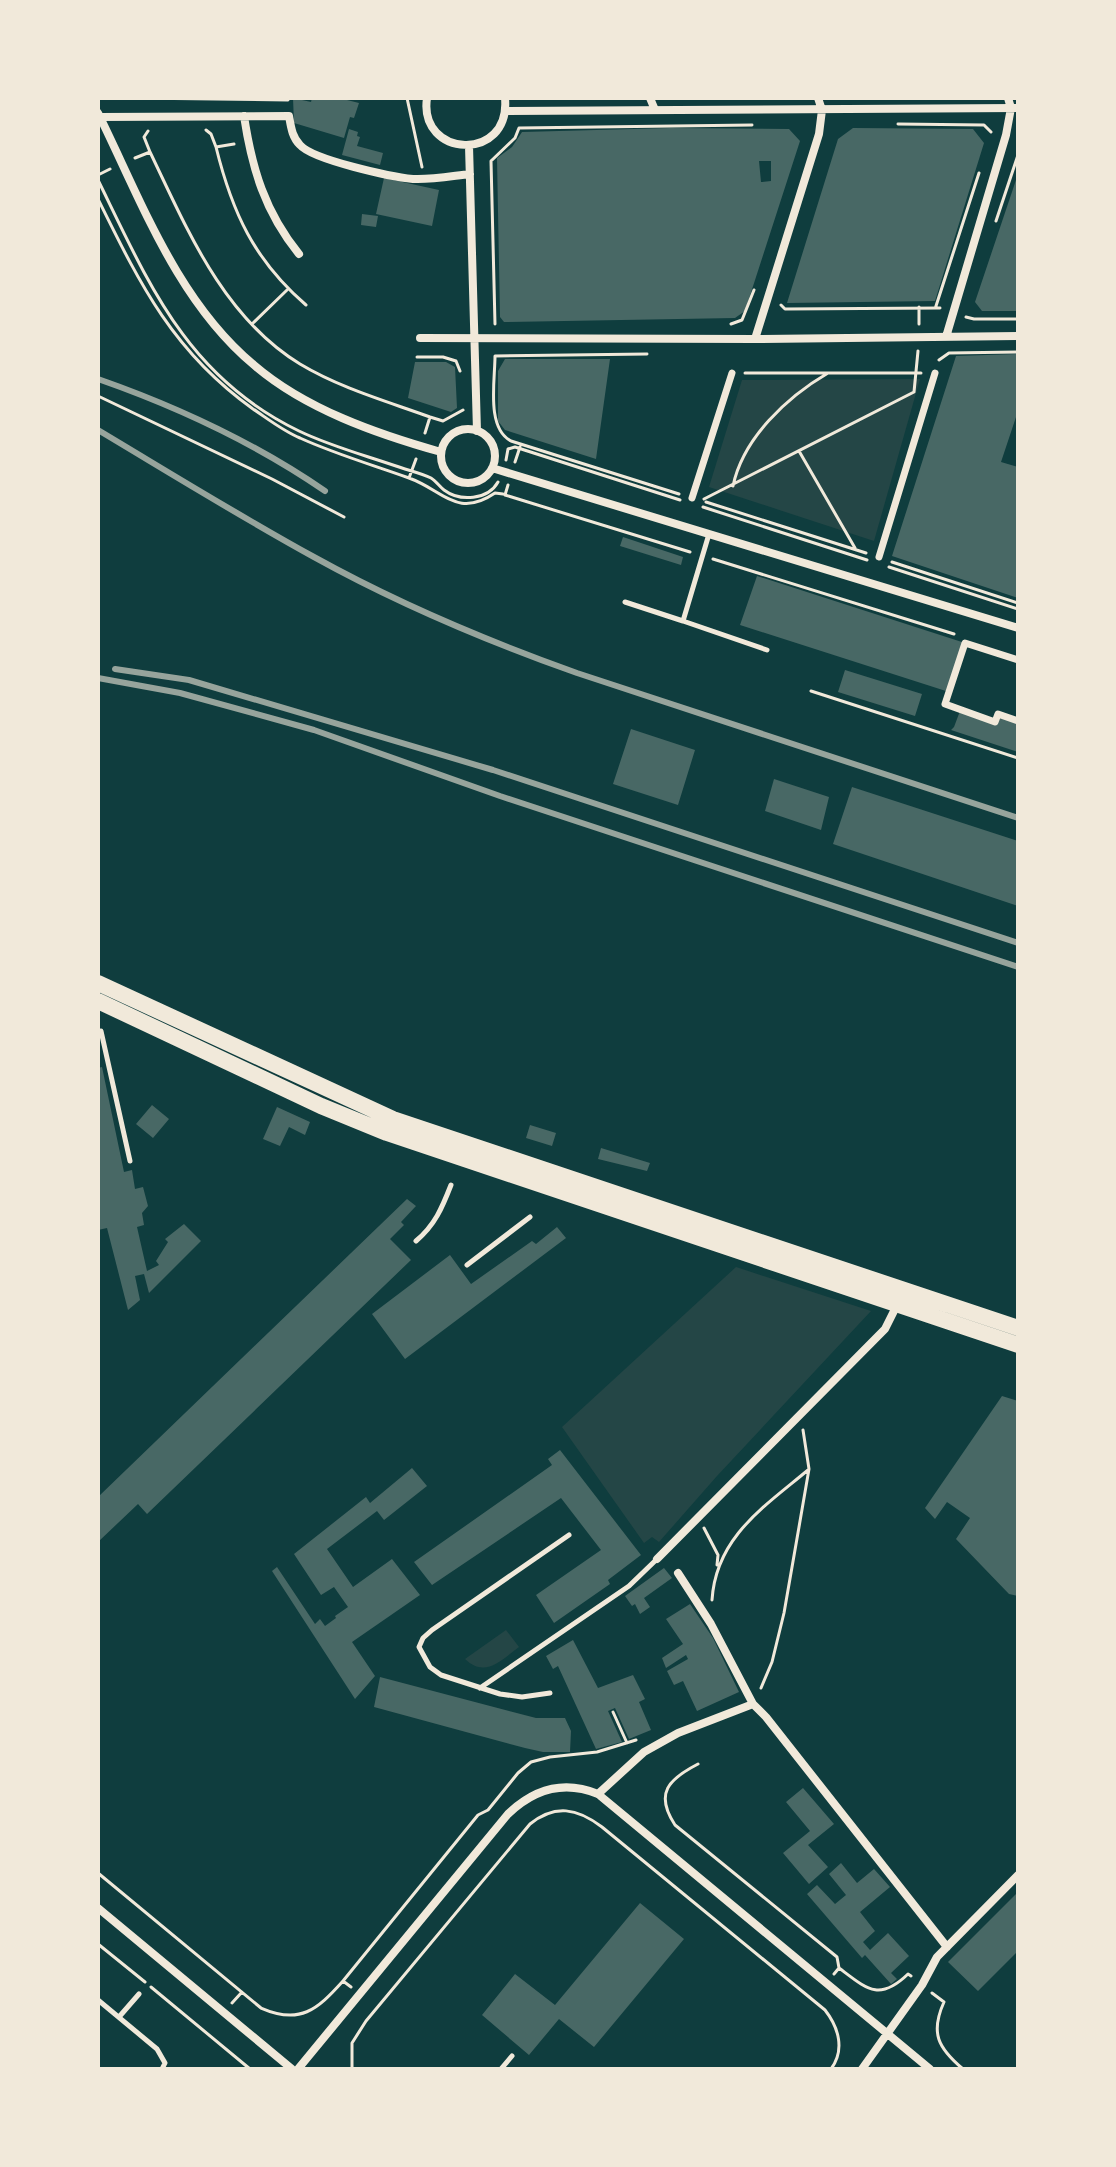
<svg xmlns="http://www.w3.org/2000/svg" width="1116" height="2167" font-family="Commissioner,sans-serif">
  <style>
    .green { fill: #244646 }
    .building { fill: #486865; fill-rule: evenodd }
    .lines { fill: none; stroke-linecap: round; stroke-linejoin: round }
    .path { stroke: #f1e9da; stroke-width: 3 }
    .service { stroke: #f1e9da; stroke-width: 5 }
    .pedestrian { stroke: #f1e9da; stroke-width: 7 }
    .minor { stroke: #f1e9da; stroke-width: 8 }
    .trunk { stroke: #f1e9da; stroke-width: 16 }
    .rail { stroke: #97a49c; stroke-width: 6 }
  </style>
  <rect width="100%" height="100%" fill="#0f3d3e"/>
  <path class="green" d="M 920,379 L 874,541 L 709,487 L 742,380 Z
    M 736,1267 L 871,1311 L 717,1476 L 659,1542 L 652,1537 L 644,1543 L 562,1427 Z
    M 506,1630 L 519,1647 C 500,1661 485,1678 465,1659 Z"/>
  <path class="building" d="M 293,98 L 311,102 L 312,98 L 339,98 L 359,103 L 354,118 L 350,117 L 344,138 L 294,123 Z
    M 670,128 L 789,129 L 800,141 L 745,311 L 735,318 L 504,322 L 500,317 L 497,158 L 512,147 L 522,132 ZM 759,161 L 771,161 L 771,181 L 761,182 Z
    M 853,128 L 973,129 L 984,143 L 935,301 L 787,303 L 838,139 Z
    M 349,129 L 358,132 L 357,136 L 360,137 L 357,146 L 383,153 L 380,165 L 342,155 Z
    M 1018,174 L 1018,311 L 982,311 L 975,302 Z
    M 384,178 L 439,190 L 432,226 L 376,214 Z
    M 362,214 L 378,216 L 376,227 L 361,225 Z
    M 1018,354 L 1018,411 L 1001,462 L 1018,467 L 1018,598 L 892,556 L 956,356 Z
    M 505,359 L 610,359 L 596,459 L 505,430 L 498,421 L 498,371 Z
    M 415,362 L 446,362 L 455,367 L 457,408 L 451,412 L 408,398 Z
    M 623,537 L 683,557 L 681,565 L 620,546 Z
    M 757,576 L 965,643 L 949,692 L 740,625 Z
    M 845,670 L 922,694 L 915,716 L 838,692 Z
    M 960,711 L 995,722 L 998,714 L 1018,721 L 1016,728 L 1018,729 L 1018,752 L 951,730 L 954,727 Z
    M 631,729 L 695,750 L 678,805 L 613,784 Z
    M 774,779 L 829,797 L 821,830 L 765,811 Z
    M 852,787 L 1018,841 L 1018,906 L 833,844 Z
    M 102,1067 L 124,1172 L 132,1170 L 135,1189 L 143,1187 L 148,1206 L 142,1213 L 144,1225 L 137,1227 L 147,1271 L 159,1265 L 156,1261 L 168,1242 L 165,1239 L 184,1224 L 201,1241 L 149,1293 L 144,1274 L 135,1276 L 140,1300 L 128,1310 L 107,1228 L 98,1230 L 98,1068 Z
    M 152,1105 L 169,1119 L 153,1138 L 136,1124 Z
    M 277,1107 L 310,1122 L 305,1135 L 289,1127 L 280,1146 L 263,1139 Z
    M 530,1125 L 556,1133 L 552,1146 L 526,1138 Z
    M 601,1148 L 650,1163 L 647,1171 L 598,1159 Z
    M 407,1199 L 416,1206 L 401,1222 L 404,1225 L 390,1239 L 411,1260 L 147,1514 L 138,1504 L 98,1542 L 98,1497 Z
    M 557,1227 L 566,1238 L 405,1359 L 372,1314 L 450,1255 L 471,1284 L 532,1241 L 536,1244 Z
    M 1002,1396 L 1018,1401 L 1018,1596 L 1009,1594 L 956,1539 L 970,1518 L 947,1502 L 935,1519 L 925,1508 Z
    M 560,1450 L 641,1555 L 608,1580 L 610,1584 L 554,1623 L 536,1595 L 601,1550 L 561,1498 L 432,1585 L 414,1562 L 552,1465 L 548,1459 Z
    M 412,1468 L 427,1486 L 384,1520 L 377,1511 L 327,1549 L 353,1587 L 392,1559 L 420,1595 L 352,1642 L 375,1676 L 355,1699 L 272,1571 L 277,1567 L 315,1624 L 320,1619 L 325,1626 L 336,1618 L 335,1616 L 348,1607 L 334,1587 L 321,1595 L 294,1554 L 366,1497 L 370,1503 Z
    M 664,1568 L 672,1578 L 644,1598 L 650,1607 L 640,1614 L 635,1604 L 632,1606 L 625,1596 Z
    M 690,1604 L 713,1638 L 739,1692 L 697,1711 L 683,1681 L 674,1685 L 667,1671 L 688,1659 L 686,1655 L 666,1668 L 662,1658 L 683,1644 L 666,1619 Z
    M 573,1640 L 598,1688 L 633,1675 L 645,1699 L 639,1702 L 651,1730 L 629,1739 L 615,1708 L 608,1711 L 622,1742 L 596,1749 L 558,1666 L 553,1669 L 546,1656 Z
    M 380,1677 L 536,1718 L 565,1718 L 571,1731 L 570,1752 L 543,1752 L 525,1748 L 374,1707 Z
    M 803,1788 L 834,1824 L 808,1845 L 828,1867 L 809,1884 L 783,1853 L 810,1831 L 786,1802 Z
    M 841,1863 L 857,1883 L 874,1869 L 890,1887 L 860,1912 L 875,1931 L 863,1942 L 870,1950 L 888,1933 L 909,1956 L 891,1973 L 897,1979 L 891,1984 L 865,1955 L 862,1958 L 807,1894 L 817,1885 L 835,1904 L 846,1895 L 829,1874 Z
    M 1018,1892 L 1018,1951 L 978,1991 L 948,1962 Z
    M 640,1903 L 684,1939 L 594,2047 L 559,2019 L 529,2055 L 482,2015 L 515,1974 L 555,2005 Z"/>
  <g class="lines">
    <path class="path" d="M 133,98 L 288,100
      M 407,98 L 422,167
      M 898,124 L 984,125 L 991,132
      M 206,130 L 211,134 L 216,147
      M 148,131 L 144,137 L 150,152
      M 234,144 L 216,147 C 232,212 254,260 306,305
      M 135,158 L 150,152 C 187,229 223,317 300,364 C 340,388 386,401 430,417 L 443,421 L 463,410
      M 98,175 L 110,169
      M 98,180 C 149,284 187,377 299,431 C 330,446 364,455 396,466 C 407,470 421,473 431,478 C 436,481 440,487 444,490 C 460,502 488,500 498,482
      M 98,199 C 140,284 173,352 253,409 C 268,419 283,431 300,438 C 335,454 373,465 409,478
      M 996,221 L 1018,155
      M 781,305 L 785,309 L 940,308
      M 936,306 L 979,173
      M 966,317 L 974,319 L 1018,319
      M 252,324 L 287,290
      M 495,324 L 491,161 L 515,138 L 519,128 L 752,125
      M 731,324 L 742,320 L 754,290
      M 919,324 L 919,307
      M 647,354 L 495,356 C 495,381 486,428 511,441 L 679,494
      M 417,357 L 443,357 L 456,361 L 460,371
      M 939,360 L 949,353 L 1018,352
      M 745,373 L 921,373
      M 98,396 L 272,479 L 344,517
      M 425,433 L 430,417
      M 799,451 L 855,548
      M 416,459 L 409,478 C 443,490 457,519 495,493 L 503,494
      M 506,460 L 508,449 L 515,447 L 680,500
      M 515,462 L 520,447
      M 508,485 L 505,495 L 690,552
      M 733,486 C 743,438 787,397 828,373
      M 704,499 L 914,392 L 918,351
      M 706,502 L 866,553
      M 703,507 L 867,560
      M 713,559 L 954,634
      M 892,562 L 1018,603
      M 889,567 L 1018,609
      M 811,691 L 1018,758
      M 704,1528 L 718,1555 L 717,1565
      M 712,1600 C 716,1537 764,1507 808,1470
      M 761,1688 L 772,1662 L 784,1613 L 799,1527 L 809,1469 L 803,1430
      M 613,1712 L 627,1743
      M 698,1764 C 669,1779 654,1793 675,1825 L 837,1957 L 839,1968
      M 98,1873 L 261,2008 C 300,2025 317,2010 343,1981
      M 98,1944 L 145,1982
      M 834,1974 L 839,1968 C 867,1989 879,2002 908,1974 L 911,1976
      M 151,1987 L 250,2069
      M 351,1987 L 343,1981 L 478,1815 L 488,1810 L 518,1773 L 531,1762 L 550,1757 L 597,1752 L 636,1740
      M 932,1993 L 944,2002 C 930,2033 938,2048 963,2069
      M 232,2003 L 242,1992
      M 352,2069 L 352,2043 L 366,2021 L 530,1824 C 555,1804 577,1808 602,1827 L 825,2010 C 839,2028 845,2050 831,2069"/>
    <path class="service" d="M 709,534 L 683,621 L 767,650
      M 625,602 L 683,621
      M 101,1031 L 130,1161
      M 416,1241 C 435,1225 442,1208 451,1185
      M 467,1265 L 530,1217
      M 480,1688 L 629,1586 L 657,1559
      M 550,1693 L 522,1697 L 500,1694 L 441,1675 L 430,1667 L 419,1647 L 423,1638 L 432,1630 L 569,1535
      M 98,2000 L 157,2049 L 165,2063 L 162,2069
      M 119,2017 L 139,1994
      M 501,2069 L 512,2056"/>
    <path class="pedestrian" d="M 692,498 L 732,373
      M 879,557 L 935,373
      M 1018,660 L 965,643 L 945,704 L 995,722 L 998,714 L 1018,721"/>
    <path class="minor" d="M 427,98 C 418,158 511,163 505,98
      M 650,98 L 655,110
      M 506,111 L 1018,108
      M 98,113 C 141,200 177,301 254,365 C 305,409 377,434 441,452
      M 244,116 C 252,169 265,212 299,254
      M 100,117 L 289,116 C 291,127 292,137 300,145 C 313,160 392,177 413,179 C 431,180 452,176 470,174
      M 469,146 L 477,431
      M 946,337 L 1006,135 L 1011,108 L 1008,98
      M 420,338 L 755,339 L 1018,336
      M 755,339 L 819,134 L 822,110 L 818,98
      M441 456a27 27 0 1 1 54 0a27 27 0 1 1-54 0Z
      M 492,468 L 1018,628
      M 657,1559 L 885,1329 L 897,1305
      M 678,1573 L 711,1624 L 753,1704 L 766,1717 L 947,1947
      M 598,1794 L 644,1752 L 678,1733 L 753,1704
      M 98,1908 L 292,2069
      M 298,2069 L 508,1814 C 534,1789 564,1780 598,1794 L 930,2069
      M 862,2069 L 922,1985 L 937,1957 L 1018,1875"/>
    <path class="trunk" d="M 98,983 L 393,1119 L 1018,1328
      M 98,1001 L 321,1106 L 387,1133 L 1018,1345"/>
    <path class="rail" d="M 98,379 C 178,407 255,443 325,491
      M 98,430 C 170,473 241,517 314,557 C 397,603 487,641 577,673 L 1018,818
      M 115,669 L 189,680 L 493,770 L 1018,943
      M 98,678 L 180,693 L 314,730 L 500,796 L 1018,967"/>
  </g>
  <rect width="1116" height="2167" fill="none" stroke="#f1e9da" stroke-width="200"/>
</svg>
